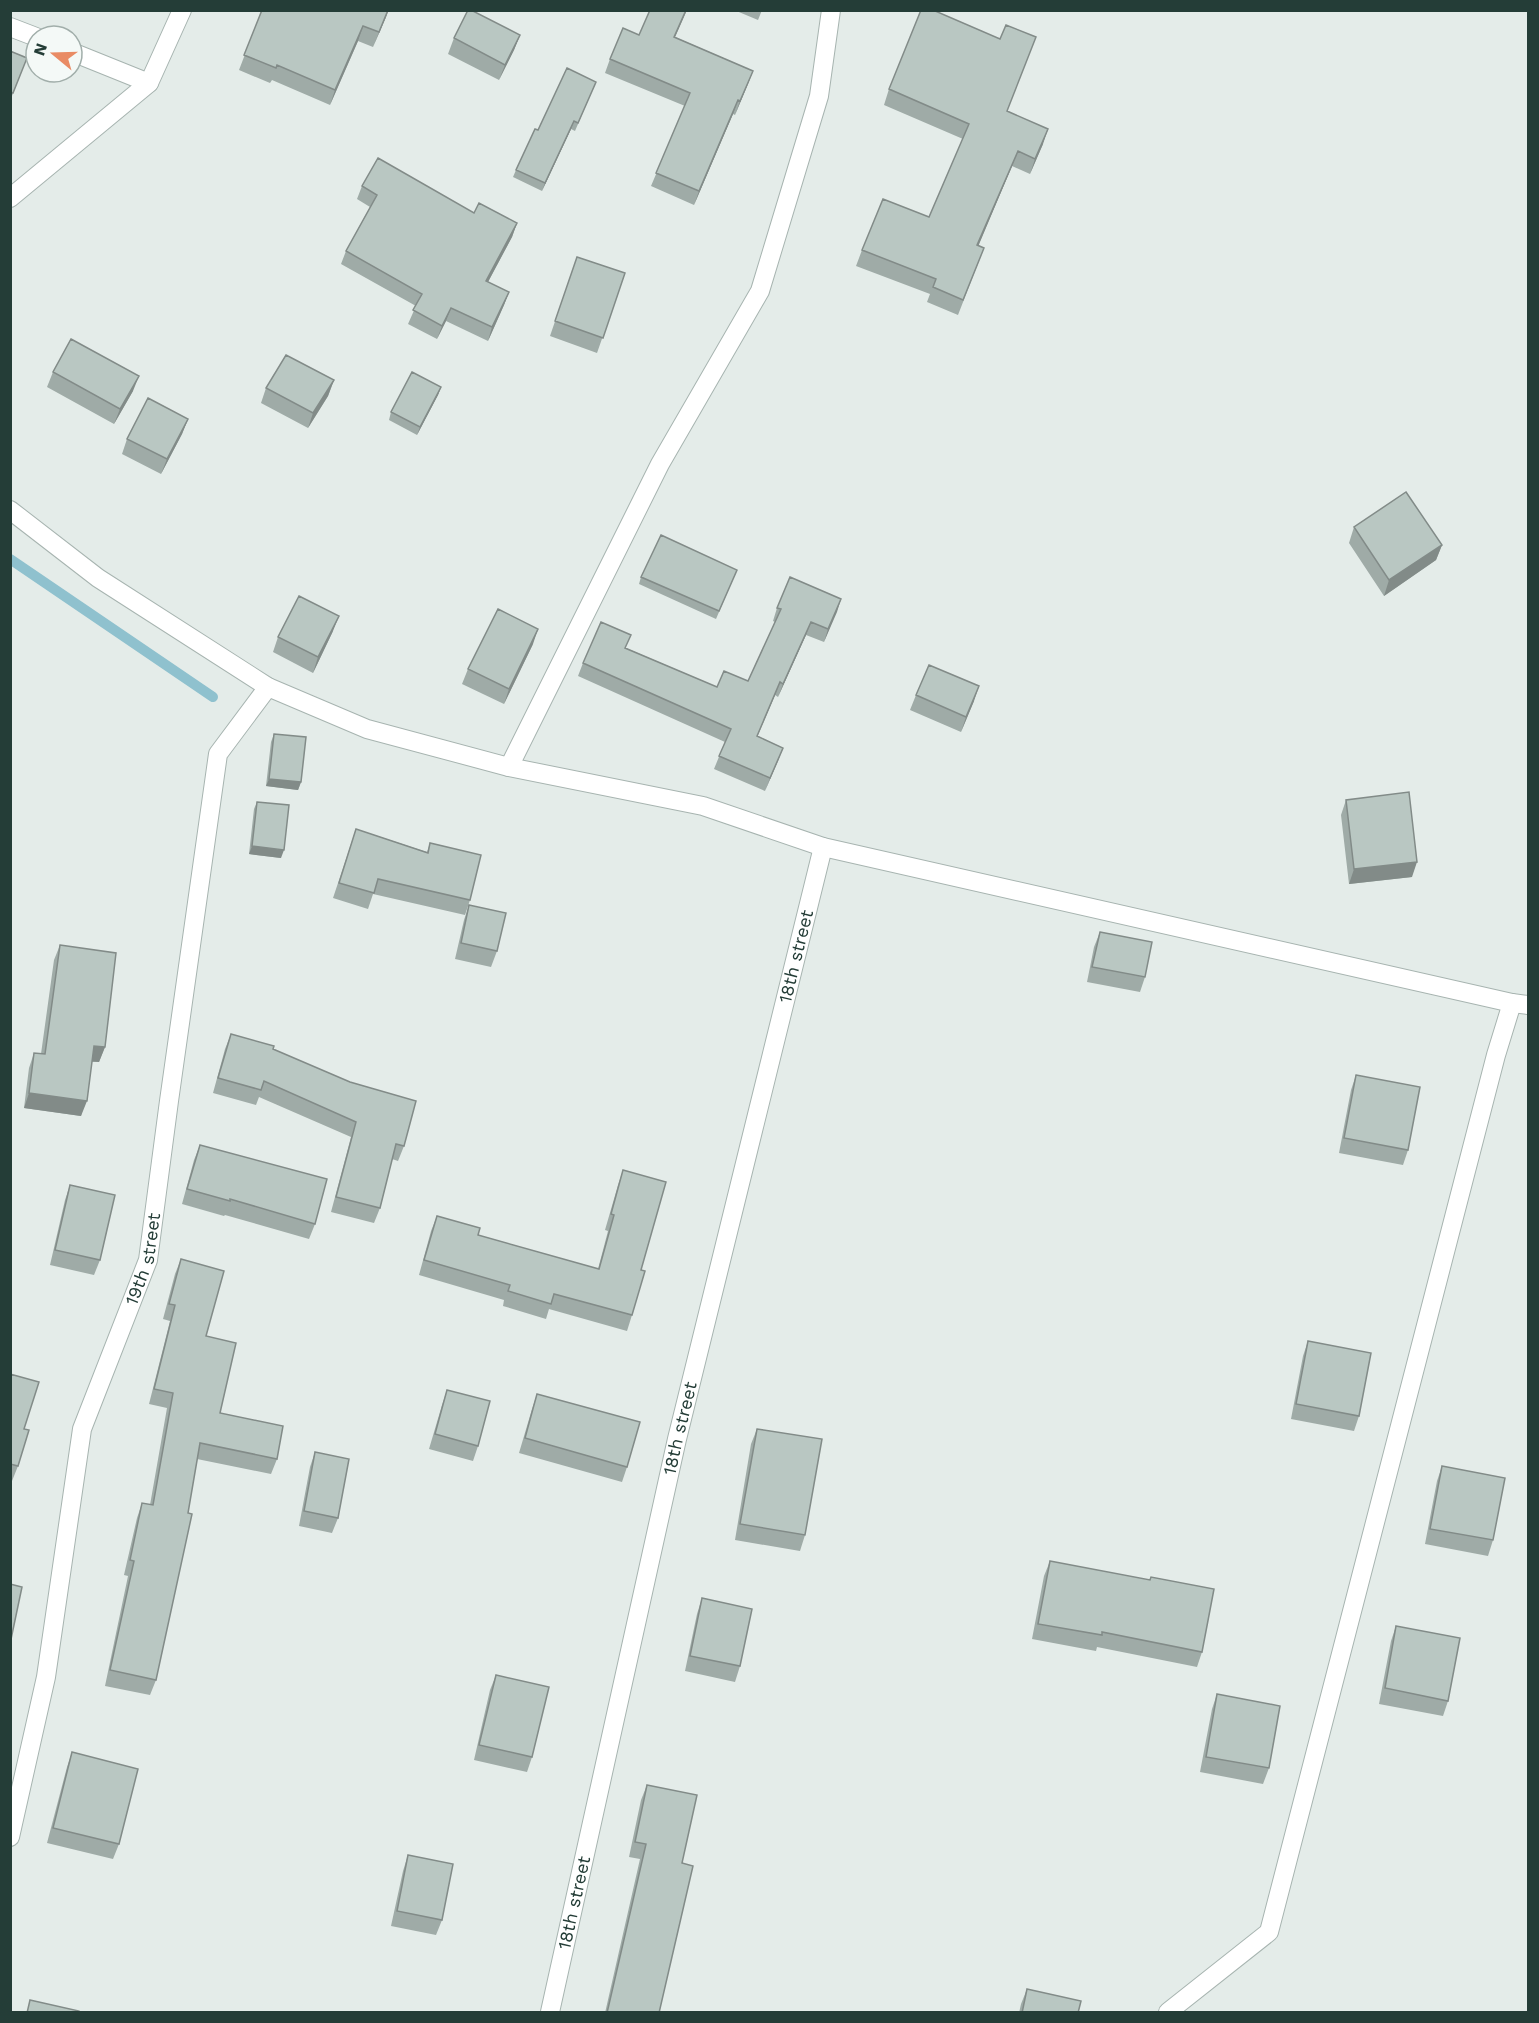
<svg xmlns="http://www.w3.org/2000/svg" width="1539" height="2023" font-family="'Work Sans',sans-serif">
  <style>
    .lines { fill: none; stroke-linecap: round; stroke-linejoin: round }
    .stream { stroke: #8fc1ce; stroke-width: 10 }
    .street-casing { stroke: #a7b4b0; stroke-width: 20 }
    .street { stroke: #fff; stroke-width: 18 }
    .wall { fill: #9faba7 }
    .shaded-wall { fill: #828b88 }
    .building { fill: #b9c7c2; stroke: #828b88; stroke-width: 1.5 }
    .labels { text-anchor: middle; stroke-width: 5; stroke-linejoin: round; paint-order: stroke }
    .street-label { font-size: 18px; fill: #243d37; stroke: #f4f9f7 }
  </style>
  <rect width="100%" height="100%" fill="#e4ece9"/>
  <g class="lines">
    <path class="stream" d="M 10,559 L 213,697"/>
    <g class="street-casing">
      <g id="street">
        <path d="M 10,27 L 36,37"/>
        <path d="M 72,52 L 149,83"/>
        <path d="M 10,198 L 149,83 L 182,10"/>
        <path d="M 10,510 L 98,578 L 268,687 L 367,729 L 509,767 L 703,806 L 823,847 L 1512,1003 L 1528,1005"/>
        <path d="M 509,767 L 660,464 L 760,291 L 819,96 L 831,10"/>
        <path id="s1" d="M 10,1837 L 46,1677 L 82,1429 L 148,1260 L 169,1101 L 218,754 L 268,687"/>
        <path id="s2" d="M 550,2012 L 677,1439 L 823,847"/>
        <path d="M 1168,2012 L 1269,1932 L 1496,1055 L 1512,1003"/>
      </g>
    </g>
    <use href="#street" class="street"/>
  </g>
  <path class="wall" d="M 262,10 L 389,10 L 373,47 L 358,41 L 330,105 L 272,80 L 270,83 L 239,70 Z
    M 734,10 L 762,10 L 758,20 Z
    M 520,35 L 514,50 L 499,80 L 448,54 L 454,38 Z
    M 639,35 L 675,37 L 753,71 L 735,115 L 733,114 L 694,205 L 651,186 L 685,106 L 605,73 L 610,59 Z
    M 1000,39 L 1008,111 L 1043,144 L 1030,174 L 1012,166 L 978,246 L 984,248 L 958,315 L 927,302 L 930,294 L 856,266 L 862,250 L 929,217 L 963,139 L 884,105 L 889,89 Z
    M 10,51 L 27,58 L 10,101 Z
    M 596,82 L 575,131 L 571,129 L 542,191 L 513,177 L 516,170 L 538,130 Z
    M 362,186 L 517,223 L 512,237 L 488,282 L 509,292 L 504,305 L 488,341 L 446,321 L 437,339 L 408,324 L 416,306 L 341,264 L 346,251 L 370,207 L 357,199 Z
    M 577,257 L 625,273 L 597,353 L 550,336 Z
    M 53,372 L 133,391 L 114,424 L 47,387 Z
    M 334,380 L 328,396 L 308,428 L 261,403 L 266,388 Z
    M 441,387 L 438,395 L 417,435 L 389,420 L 391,412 Z
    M 188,419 L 182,434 L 161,474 L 122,454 L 127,439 Z
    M 1354,527 L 1442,545 L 1436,560 L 1384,596 L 1349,543 Z
    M 737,570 L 716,619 L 639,584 L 641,577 Z
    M 841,599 L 824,642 L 806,635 L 778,697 L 775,695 L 757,736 L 783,748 L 765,791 L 714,769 L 725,742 L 578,676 L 583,663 L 626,648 L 717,687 L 748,681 L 775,622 L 773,621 L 777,608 Z
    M 333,631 L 313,673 L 273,652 L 278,637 Z
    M 533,644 L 504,704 L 462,684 L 468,669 Z
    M 916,695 L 974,701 L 961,732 L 910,710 Z
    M 274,734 L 301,782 L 298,790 L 266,786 L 271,742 Z
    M 1346,800 L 1412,877 L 1349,884 L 1341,815 Z
    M 257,802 L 281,858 L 249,854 L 254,809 Z
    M 356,829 L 427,852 L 430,843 L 470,900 L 465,915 L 373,894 L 368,909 L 333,898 Z
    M 469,905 L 497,951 L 491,967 L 455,959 L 464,920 Z
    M 1100,932 L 1145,977 L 1140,992 L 1087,982 L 1094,947 Z
    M 60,945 L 105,1047 L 99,1062 L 92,1062 L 81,1116 L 24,1108 L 29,1068 L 34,1053 L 41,1054 L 54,960 Z
    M 231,1034 L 273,1049 L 404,1146 L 398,1161 L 392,1159 L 380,1208 L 374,1223 L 331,1212 L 351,1137 L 259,1097 L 256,1105 L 213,1093 L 225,1049 Z
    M 1356,1075 L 1408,1150 L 1403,1165 L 1339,1153 L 1351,1090 Z
    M 200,1145 L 315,1224 L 309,1239 L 225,1215 L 224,1216 L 182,1204 L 194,1160 Z
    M 623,1170 L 641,1270 L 632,1315 L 627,1331 L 549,1309 L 546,1319 L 503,1306 L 504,1300 L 419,1275 L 431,1231 L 437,1216 L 478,1235 L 598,1269 L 608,1231 L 605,1230 L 618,1185 Z
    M 70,1185 L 100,1260 L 94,1275 L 50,1265 L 65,1200 Z
    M 181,1259 L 206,1336 L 220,1413 L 277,1459 L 271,1474 L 197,1459 L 156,1680 L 150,1695 L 105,1686 L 128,1576 L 124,1575 L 137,1518 L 142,1503 L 150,1505 L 167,1408 L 149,1404 L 170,1321 L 163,1319 L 175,1274 Z
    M 1308,1341 L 1359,1416 L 1354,1431 L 1291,1419 L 1303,1356 Z
    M 10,1374 L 24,1429 L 18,1466 L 12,1481 L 10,1480 Z
    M 447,1390 L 478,1446 L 473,1461 L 429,1449 L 442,1405 Z
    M 537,1394 L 627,1467 L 622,1482 L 519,1453 L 532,1409 Z
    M 757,1429 L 805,1535 L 800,1551 L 735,1540 L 751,1444 Z
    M 315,1452 L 338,1518 L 332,1533 L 299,1526 L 310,1467 Z
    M 1442,1466 L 1493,1540 L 1488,1556 L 1425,1544 L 1437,1481 Z
    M 1050,1561 L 1202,1652 L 1197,1667 L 1097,1647 L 1096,1651 L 1032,1639 L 1044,1576 Z
    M 702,1598 L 740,1666 L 735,1682 L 685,1671 L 697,1614 Z
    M 1396,1626 L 1448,1701 L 1443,1716 L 1379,1704 L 1391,1641 Z
    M 496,1675 L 532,1757 L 527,1772 L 474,1760 L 490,1690 Z
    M 1217,1694 L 1269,1768 L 1263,1784 L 1200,1772 L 1212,1709 Z
    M 72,1752 L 119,1844 L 113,1859 L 47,1843 L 67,1767 Z
    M 647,1785 L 659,2013 L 605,2013 L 640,1859 L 629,1857 L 641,1800 Z
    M 408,1855 L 442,1920 L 436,1935 L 391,1926 L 403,1871 Z
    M 1027,1989 L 1078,2013 L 1019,2013 L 1021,2004 Z"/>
  <path class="shaded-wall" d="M 388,10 L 386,17 L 373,47 L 379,32 Z
    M 686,10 L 687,10 L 669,51 L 674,37 Z
    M 363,26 L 358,41 L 330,105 L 335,90 Z
    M 520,35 L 514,50 L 499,80 L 505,65 Z
    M 753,71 L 748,84 L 735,115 L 740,101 Z
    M 738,100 L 733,114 L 694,205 L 699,191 Z
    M 574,121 L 571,129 L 542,191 L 545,183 Z
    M 1048,129 L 1043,144 L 1030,174 L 1035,159 Z
    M 1018,151 L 1012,166 L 972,261 L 977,245 Z
    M 517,223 L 512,237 L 481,295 L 486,281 Z
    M 509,292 L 504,305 L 488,341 L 492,327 Z
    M 451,308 L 446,321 L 437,339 L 442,326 Z
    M 139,376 L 133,391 L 114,424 L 120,409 Z
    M 334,380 L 328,396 L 308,428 L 313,413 Z
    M 441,387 L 438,395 L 417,435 L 420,427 Z
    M 188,419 L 182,434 L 161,474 L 167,459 Z
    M 1442,545 L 1436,560 L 1384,596 L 1389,580 Z
    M 841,599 L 837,612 L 824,642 L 828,629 Z
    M 339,616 L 333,631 L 313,673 L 318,657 Z
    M 811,622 L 806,635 L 778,697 L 783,684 Z
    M 538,629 L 533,644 L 504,704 L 509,689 Z
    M 780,682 L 775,695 L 752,749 L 757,736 Z
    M 979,686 L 974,701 L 961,732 L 966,717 Z
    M 783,748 L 778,761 L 765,791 L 770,778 Z
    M 269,779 L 301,782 L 298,790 L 266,786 Z
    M 252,846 L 284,850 L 281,858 L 249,854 Z
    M 1417,862 L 1412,877 L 1349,884 L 1354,869 Z
    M 94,1046 L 105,1047 L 99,1062 L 89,1061 Z
    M 29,1093 L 87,1101 L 81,1116 L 24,1108 Z"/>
  <path class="building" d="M 262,10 L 388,10 L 379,32 L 363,26 L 335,90 L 277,65 L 276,68 L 244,55 Z
    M 468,10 L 471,10 L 520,35 L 505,65 L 454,38 Z
    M 650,10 L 686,10 L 674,37 L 753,71 L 740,101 L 738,100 L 699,191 L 656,173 L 690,93 L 610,59 L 623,28 L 639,35 Z
    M 921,10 L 933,10 L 1000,39 L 1006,25 L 1036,37 L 1007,111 L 1048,129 L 1035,159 L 1018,151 L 977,245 L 984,248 L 963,300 L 933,287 L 936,279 L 862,250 L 883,199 L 929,217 L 969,124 L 889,89 Z
    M 10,51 L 27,58 L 13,93 L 10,92 Z
    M 567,68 L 596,82 L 578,123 L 574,121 L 545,183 L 516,170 L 535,129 L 538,130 Z
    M 378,158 L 474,213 L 479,203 L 517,223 L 486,281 L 509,292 L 492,327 L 451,308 L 442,326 L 413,310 L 422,294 L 346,251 L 377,195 L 362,186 Z
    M 577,257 L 625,273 L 603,338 L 555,321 Z
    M 71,339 L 139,376 L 120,409 L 53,372 Z
    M 286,355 L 334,380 L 313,413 L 266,388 Z
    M 412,372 L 441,387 L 420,427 L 391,412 Z
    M 148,398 L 188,419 L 167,459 L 127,439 Z
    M 1406,492 L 1442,545 L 1389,580 L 1354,527 Z
    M 661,535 L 737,570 L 719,611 L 641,577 Z
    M 790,577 L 841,599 L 828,629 L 811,622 L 783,684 L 780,682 L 757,736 L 783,748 L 770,778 L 719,756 L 731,729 L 583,663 L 601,622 L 631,635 L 625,648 L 717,687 L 724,671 L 748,681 L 781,609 L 777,608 Z
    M 299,596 L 339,616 L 318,657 L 278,637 Z
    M 498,609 L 538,629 L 509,689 L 468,669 Z
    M 929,665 L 979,686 L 966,717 L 916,695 Z
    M 274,734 L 306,737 L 301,782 L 269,779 Z
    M 1409,792 L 1417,862 L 1354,869 L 1346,800 Z
    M 257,802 L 289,805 L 284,850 L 252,846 Z
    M 356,829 L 428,853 L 430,843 L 481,855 L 470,900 L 378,879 L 374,893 L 339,883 Z
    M 469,905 L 506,913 L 497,951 L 461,943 Z
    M 1100,932 L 1152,942 L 1145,977 L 1092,967 Z
    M 60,945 L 116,953 L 105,1047 L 94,1046 L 87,1101 L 29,1093 L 34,1053 L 45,1054 Z
    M 231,1034 L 274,1046 L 273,1049 L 350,1082 L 416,1101 L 404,1146 L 396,1144 L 380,1208 L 336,1197 L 356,1122 L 264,1081 L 261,1090 L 218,1078 Z
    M 1356,1075 L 1420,1087 L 1408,1150 L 1344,1138 Z
    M 200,1145 L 327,1179 L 315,1224 L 230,1199 L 230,1201 L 187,1189 Z
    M 623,1170 L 666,1182 L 641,1270 L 645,1271 L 632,1315 L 554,1294 L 551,1304 L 508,1291 L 510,1285 L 424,1260 L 437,1216 L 480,1228 L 478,1235 L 599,1269 L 614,1215 L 611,1214 Z
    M 70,1185 L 115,1195 L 100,1260 L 55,1250 Z
    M 181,1259 L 224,1271 L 206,1336 L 236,1343 L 220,1413 L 283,1426 L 277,1459 L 200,1443 L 188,1513 L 192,1514 L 156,1680 L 110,1670 L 134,1561 L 130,1560 L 142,1503 L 153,1505 L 173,1393 L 154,1389 L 175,1305 L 169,1304 Z
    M 1308,1341 L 1371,1353 L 1359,1416 L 1296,1404 Z
    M 10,1374 L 39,1382 L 24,1429 L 29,1430 L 18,1466 L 10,1464 Z
    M 447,1390 L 490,1401 L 478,1446 L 435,1434 Z
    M 537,1394 L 640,1422 L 627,1467 L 525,1438 Z
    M 757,1429 L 822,1439 L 805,1535 L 740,1524 Z
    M 315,1452 L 349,1459 L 338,1518 L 304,1511 Z
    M 1442,1466 L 1505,1478 L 1493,1540 L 1430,1529 Z
    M 1050,1561 L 1150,1580 L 1151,1577 L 1214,1589 L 1202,1652 L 1102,1632 L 1102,1635 L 1038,1624 Z
    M 10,1584 L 22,1587 L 10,1644 Z
    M 702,1598 L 752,1609 L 740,1666 L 690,1656 Z
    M 1396,1626 L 1460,1638 L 1448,1701 L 1385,1688 Z
    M 496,1675 L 549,1687 L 532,1757 L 479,1745 Z
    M 1217,1694 L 1280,1706 L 1269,1768 L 1206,1757 Z
    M 72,1752 L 138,1769 L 119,1844 L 53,1828 Z
    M 647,1785 L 697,1795 L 682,1863 L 693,1866 L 659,2013 L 607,2013 L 646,1844 L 635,1842 Z
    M 408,1855 L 453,1864 L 442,1920 L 397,1911 Z
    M 1027,1989 L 1081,2001 L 1078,2013 L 1022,2013 Z
    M 30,2000 L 79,2011 L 79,2013 L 27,2013 Z"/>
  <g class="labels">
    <g class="street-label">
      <text dy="6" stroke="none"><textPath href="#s2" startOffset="1084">18th street</textPath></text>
      <text dy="6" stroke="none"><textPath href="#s1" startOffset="596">19th street</textPath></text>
      <text dy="6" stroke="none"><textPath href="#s2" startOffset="598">18th street</textPath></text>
      <text dy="6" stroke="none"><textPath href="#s2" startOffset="112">18th street</textPath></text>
    </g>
  </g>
  <rect width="1539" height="2023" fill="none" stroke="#243d37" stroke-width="24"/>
  <g transform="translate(54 54) rotate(289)"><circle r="28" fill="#f4f9f7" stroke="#a1aeaa" stroke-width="1.5"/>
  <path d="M0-4.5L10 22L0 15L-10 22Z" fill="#e98b64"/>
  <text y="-9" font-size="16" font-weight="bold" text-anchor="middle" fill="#243d37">N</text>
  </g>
</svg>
